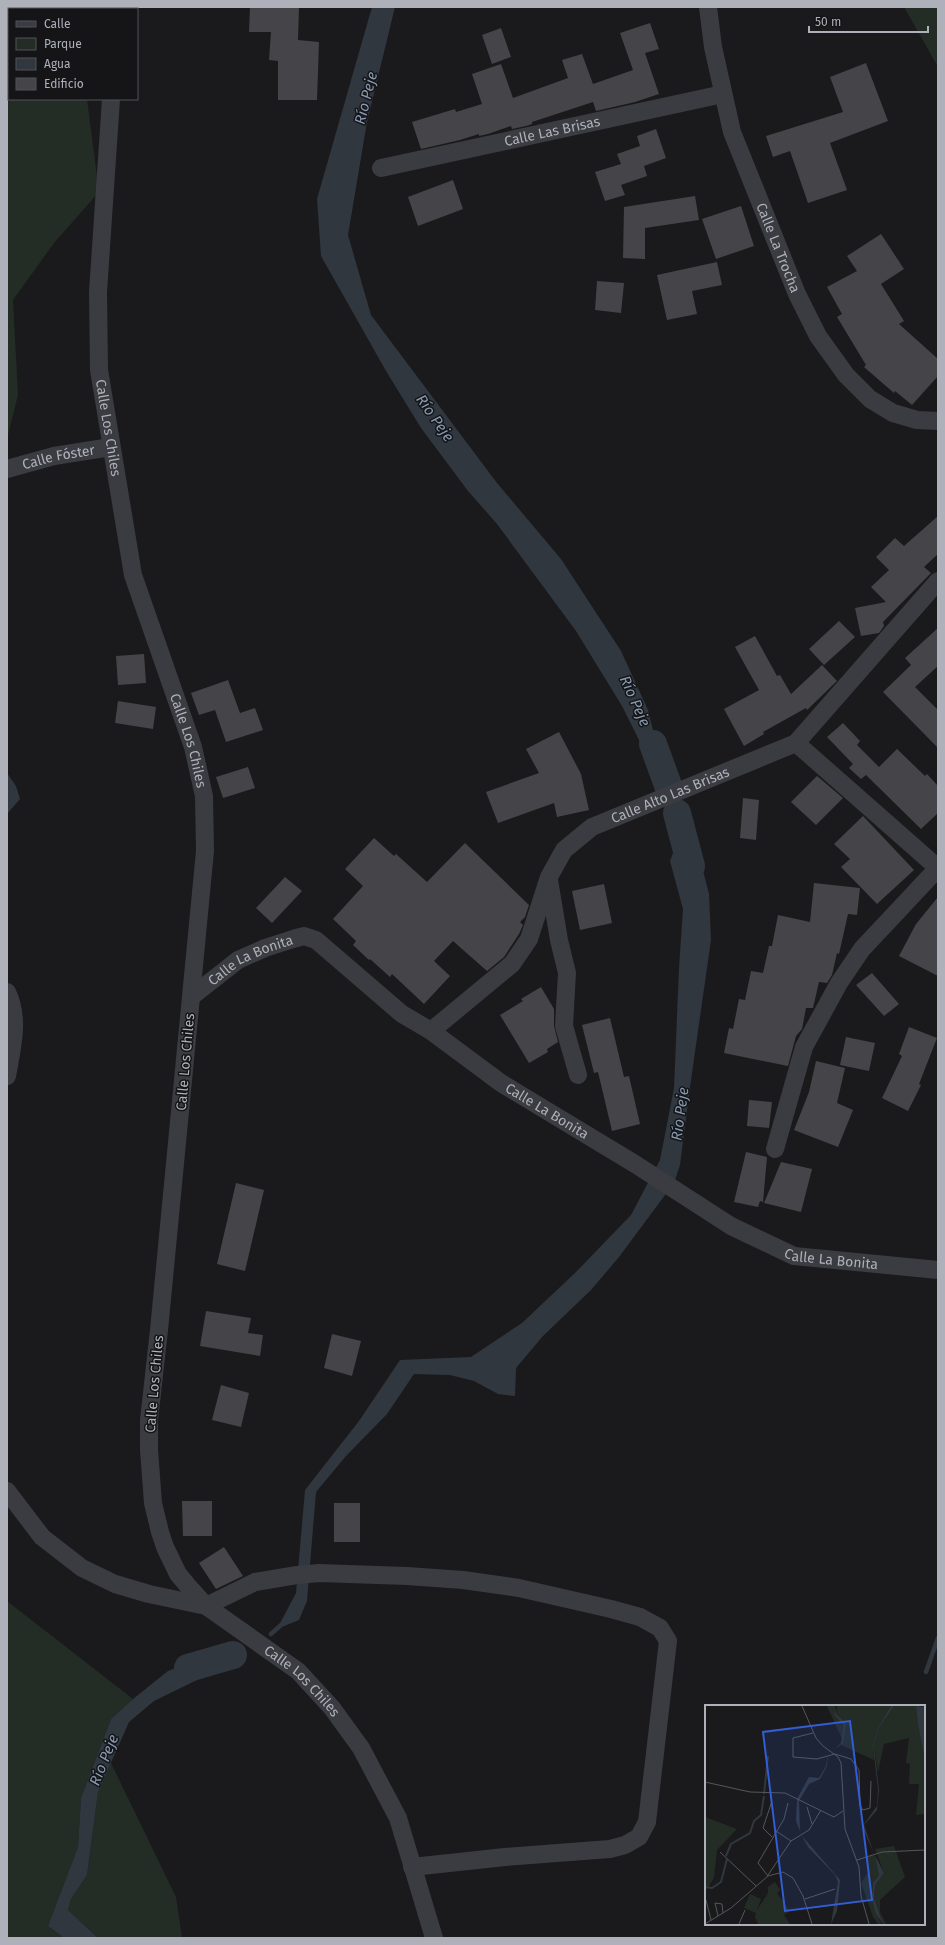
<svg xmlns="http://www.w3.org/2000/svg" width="945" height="1945" font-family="'Fira Sans',sans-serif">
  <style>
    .green { fill: #242c26 }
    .water { fill: #31373f }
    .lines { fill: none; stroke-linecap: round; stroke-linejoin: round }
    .stream { stroke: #31373f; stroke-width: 4.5 }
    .river { stroke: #31373f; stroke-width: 28 }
    .building { fill: #454549 }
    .minor { stroke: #3b3c41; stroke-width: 18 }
    .labels { text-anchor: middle; stroke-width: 3; stroke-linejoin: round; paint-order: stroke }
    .street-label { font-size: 14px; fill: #aeb0ba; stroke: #151517 }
    .water-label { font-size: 15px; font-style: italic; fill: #889ab2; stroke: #151517 }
    .inset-river { fill: none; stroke: #31373f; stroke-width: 2 }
    .inset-road { fill: none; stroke: #55565b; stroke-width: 1 }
    .view { fill: #335dd4; fill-opacity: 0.15; stroke: #335dd4; stroke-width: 2 }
    .inset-edge { fill: none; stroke: #aeb0ba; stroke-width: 2 }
  </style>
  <rect width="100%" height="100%" fill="#1a1a1c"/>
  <path class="green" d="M 7,7 L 57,7 L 59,9 L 9,9 L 9,99 L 87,99 L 99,192 L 54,243 L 13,300 L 18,395 L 7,439 Z
    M 904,7 L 938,7 L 938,67 Z
    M 7,1601 L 133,1699 L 111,1719 L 81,1798 L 78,1847 L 48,1926 L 64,1938 L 7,1938 Z
    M 110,1761 L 176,1897 L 182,1938 L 98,1938 L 68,1910 L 71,1899 L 87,1875 L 98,1792 Z"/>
  <path class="water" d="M 372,7 L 395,7 L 367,122 L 348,235 L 371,315 L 497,483 L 561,559 L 621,651 L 648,710 L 665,779 L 646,754 L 622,706 L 576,631 L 497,524 L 468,491 L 421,428 L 386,371 L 321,256 L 317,199 Z
    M 7,773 L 16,786 L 20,799 L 7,814 Z
    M 682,829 L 694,835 L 709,894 L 711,940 L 690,1087 L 680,1165 L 674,1183 L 619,1257 L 591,1290 L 543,1336 L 516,1368 L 515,1396 L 498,1394 L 474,1381 L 450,1375 L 414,1374 L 387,1414 L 346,1456 L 316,1492 L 307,1601 L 299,1620 L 277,1629 L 296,1593 L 305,1490 L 359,1421 L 400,1360 L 471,1357 L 522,1323 L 576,1272 L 631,1215 L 660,1160 L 674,1088 L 679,968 L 683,909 L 670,861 Z
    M 209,1655 L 224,1657 L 214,1668 L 197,1680 L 154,1701 L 129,1722 L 98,1792 L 87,1875 L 71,1899 L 68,1910 L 98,1938 L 64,1938 L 48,1926 L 78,1847 L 81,1798 L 111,1719 L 133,1699 L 168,1671 Z"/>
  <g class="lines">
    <path class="stream" d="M 271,1634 L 281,1625
      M 926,1672 L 938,1638"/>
    <path class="river" d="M 653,744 L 669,788
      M 677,813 L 691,866
      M 188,1668 L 233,1655"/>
  </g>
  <path class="building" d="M 250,7 L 299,7 L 298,40 L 319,42 L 317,100 L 278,100 L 278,61 L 269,60 L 271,32 L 249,32 Z
    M 650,23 L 659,49 L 645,53 L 659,94 L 635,102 L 596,111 L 593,102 L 532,122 L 532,124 L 526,126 L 512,129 L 511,126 L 488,134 L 479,136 L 479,134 L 460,140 L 421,149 L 412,122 L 455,109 L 456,112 L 482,104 L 472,74 L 501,64 L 513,98 L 568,78 L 562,60 L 582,54 L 593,84 L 633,70 L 620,33 Z
    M 501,28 L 511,57 L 492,64 L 482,35 Z
    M 866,63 L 888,121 L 830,143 L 847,190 L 808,203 L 790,151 L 773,157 L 766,136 L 843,112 L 830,77 Z
    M 656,129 L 666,158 L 644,166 L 647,176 L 621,185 L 625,195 L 605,201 L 595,172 L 621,164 L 617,154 L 640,146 L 637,136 Z
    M 453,180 L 463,209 L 418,226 L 408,197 Z
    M 695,196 L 699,220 L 645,228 L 645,259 L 623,258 L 624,207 Z
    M 741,206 L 754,246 L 716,259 L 702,219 Z
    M 881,234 L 904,269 L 881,284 L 904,321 L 899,324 L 938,359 L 938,376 L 912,405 L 895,391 L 894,393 L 864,367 L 866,365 L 837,317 L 842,314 L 827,287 L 857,271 L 847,256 Z
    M 717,262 L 722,285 L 692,291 L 697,314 L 667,320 L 657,275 Z
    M 597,281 L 624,283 L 621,313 L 595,310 Z
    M 938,516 L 938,554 L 924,567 L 931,573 L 883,622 L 884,626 L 879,633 L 861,636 L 855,608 L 886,602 L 871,587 L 889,570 L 876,557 L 895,538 L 904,546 Z
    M 839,621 L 855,637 L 824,665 L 809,649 Z
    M 938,628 L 938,666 L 915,687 L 938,710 L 938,748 L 883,692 L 911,665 L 905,658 Z
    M 755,636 L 777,676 L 780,675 L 791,694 L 822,665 L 837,681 L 807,710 L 806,708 L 763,732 L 764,734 L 744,746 L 724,709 L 759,690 L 735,647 Z
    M 144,654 L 146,683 L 118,685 L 116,656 Z
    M 228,680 L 240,713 L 255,708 L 263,730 L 226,742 L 215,710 L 199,715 L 191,693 Z
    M 118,701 L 156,707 L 153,729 L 115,723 Z
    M 843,723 L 860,741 L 857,745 L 879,767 L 897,749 L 925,776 L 927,774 L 938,786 L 938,813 L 921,829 L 866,775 L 861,779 L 849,768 L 853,764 L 827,737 Z
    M 559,732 L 581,774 L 589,810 L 557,817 L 554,803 L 498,823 L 486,792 L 539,773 L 526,749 Z
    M 248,767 L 255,788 L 223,798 L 216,777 Z
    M 817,776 L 843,798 L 816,825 L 791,802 Z
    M 743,798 L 759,800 L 756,840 L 740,838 Z
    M 863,816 L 914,870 L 877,904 L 841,867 L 850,859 L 834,844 Z
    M 374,838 L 394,856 L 396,854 L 427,882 L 465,843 L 529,905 L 525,917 L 520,922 L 523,925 L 519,934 L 504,957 L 487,971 L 453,941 L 434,961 L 450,976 L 424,1004 L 392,974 L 390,977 L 370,959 L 369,960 L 353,945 L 356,941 L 333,919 L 363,886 L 345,869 Z
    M 285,877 L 302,891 L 272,923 L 256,908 Z
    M 814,883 L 860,888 L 857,915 L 848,914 L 839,954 L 837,953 L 832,975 L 827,983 L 819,982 L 813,1008 L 806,1008 L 802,1029 L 796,1036 L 788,1066 L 724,1053 L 729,1028 L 733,1029 L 739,999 L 745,1000 L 751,971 L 763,973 L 769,946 L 772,946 L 778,915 L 810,922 Z
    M 604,884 L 612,923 L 580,930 L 572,891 Z
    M 938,897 L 938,976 L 899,956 L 916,924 Z
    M 872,973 L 899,1004 L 884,1016 L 856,985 Z
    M 541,987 L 554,1009 L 554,1026 L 558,1042 L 547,1049 L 548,1052 L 529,1063 L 500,1015 L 523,1001 L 521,999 Z
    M 610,1018 L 624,1077 L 629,1076 L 640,1124 L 612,1131 L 598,1072 L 594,1073 L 582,1025 Z
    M 909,1027 L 937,1038 L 919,1084 L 921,1085 L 908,1111 L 882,1098 L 902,1056 L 899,1054 Z
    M 846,1037 L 875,1043 L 869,1071 L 840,1065 Z
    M 816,1061 L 845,1068 L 837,1103 L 853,1110 L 838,1147 L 794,1130 L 809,1092 Z
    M 749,1100 L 772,1102 L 769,1128 L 747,1126 Z
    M 746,1152 L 767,1157 L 763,1202 L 760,1201 L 758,1207 L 734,1202 Z
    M 781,1162 L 812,1169 L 801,1212 L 764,1203 Z
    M 236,1183 L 264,1190 L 245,1271 L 217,1264 Z
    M 206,1311 L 251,1318 L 248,1333 L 263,1335 L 260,1356 L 200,1346 Z
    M 332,1334 L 361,1341 L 352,1376 L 324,1368 Z
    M 221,1385 L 249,1393 L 241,1427 L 212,1420 Z
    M 182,1501 L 212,1501 L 212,1536 L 183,1536 Z
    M 334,1503 L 360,1503 L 360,1542 L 334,1542 Z
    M 224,1547 L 243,1576 L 216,1589 L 199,1563 Z"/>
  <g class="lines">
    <g class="minor">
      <path d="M 102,7 L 102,9"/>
      <path id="s1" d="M 708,7 L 713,47 L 732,132 L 797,294 L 818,336 L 846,375 L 870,399 L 893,413 L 917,420 L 938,421"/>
      <path id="s2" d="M 111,99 L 98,292 L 99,370 L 133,575 L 193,747 L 204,796 L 205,851 L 159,1330 L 149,1420 L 149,1450 L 153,1503 L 160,1532 L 165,1547 L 178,1574 L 188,1586 L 206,1606 L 298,1671 L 332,1708 L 361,1748 L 398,1818 L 434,1938"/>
      <path id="s3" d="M 381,168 L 723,94"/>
      <path id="s4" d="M 7,469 L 54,456 L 111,447"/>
      <path d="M 796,743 L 938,868"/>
      <path d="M 549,880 L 559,940 L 567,973 L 564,1026 L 578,1075"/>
      <path d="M 7,992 C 20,1018 12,1048 7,1076"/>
      <path id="s5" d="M 191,997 L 238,960 L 265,948 L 293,939 L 304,936 L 316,940 L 402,1014 L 431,1031 L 501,1083 L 635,1164 L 731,1226 L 794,1256 L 938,1270"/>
      <path id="s6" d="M 431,1031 L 512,964 L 529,939 L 549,877 L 564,850 L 592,827 L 796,743 L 938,581"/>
      <path d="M 775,1149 L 804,1047 L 839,983 L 862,949 L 938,868"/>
      <path d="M 7,1491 L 42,1537 L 82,1568 L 115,1584 L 149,1594 L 206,1606 L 255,1582 L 297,1575 L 319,1573 L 407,1576 L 463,1580 L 519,1588 L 611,1609 L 640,1617 L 660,1628 L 668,1641 L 647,1822 L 639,1837 L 625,1845 L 610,1849 L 505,1857 L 412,1867"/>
    </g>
  </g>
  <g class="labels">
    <g class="street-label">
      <text dy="5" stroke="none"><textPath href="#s3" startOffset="175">Calle Las Brisas</textPath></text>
      <text dy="5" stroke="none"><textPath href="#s1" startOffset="252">Calle La Trocha</textPath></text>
      <text dy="5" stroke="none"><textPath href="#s2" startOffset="330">Calle Los Chiles</textPath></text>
      <text dy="5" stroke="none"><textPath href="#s4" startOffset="53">Calle Fóster</textPath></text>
      <text dy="5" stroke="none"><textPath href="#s2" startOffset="654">Calle Los Chiles</textPath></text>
      <text dy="5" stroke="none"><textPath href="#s6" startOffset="352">Calle Alto Las Brisas</textPath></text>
      <text dy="5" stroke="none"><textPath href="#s5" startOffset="71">Calle La Bonita</textPath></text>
      <text transform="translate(185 1062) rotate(-85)" y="5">Calle Los Chiles</text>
      <text dy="5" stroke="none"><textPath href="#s5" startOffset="431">Calle La Bonita</textPath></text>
      <text dy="5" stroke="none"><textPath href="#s5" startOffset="755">Calle La Bonita</textPath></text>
      <text transform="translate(154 1384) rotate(-85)" y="5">Calle Los Chiles</text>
      <text dy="5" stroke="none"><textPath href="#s2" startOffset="1662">Calle Los Chiles</textPath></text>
    </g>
    <g class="water-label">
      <text transform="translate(366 98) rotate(-76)" y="5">Río Peje</text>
      <text transform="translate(435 418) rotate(55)" y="5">Río Peje</text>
      <text transform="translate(635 701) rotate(66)" y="5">Río Peje</text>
      <text transform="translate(680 1114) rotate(-82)" y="5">Río Peje</text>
      <text transform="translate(104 1760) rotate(-68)" y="5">Río Peje</text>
    </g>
  </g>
  <g transform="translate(705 1705)">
    <rect width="220" height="220" fill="#1a1a1c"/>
    <path d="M 122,1 L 130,1 L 129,10 L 140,20 L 137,34 ZM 132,1 L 186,1 L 172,24 L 168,41 L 169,55 L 136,40 L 141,18 L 131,9 ZM 189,1 L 211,1 L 220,56 L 220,109 L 211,110 L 214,79 L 204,79 L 205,59 L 201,58 L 204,33 L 179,39 L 173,67 L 169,41 L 173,24 ZM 0,112 L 32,124 L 12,145 L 9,173 L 0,187 ZM 189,141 L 200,172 L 175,195 L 175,207 L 181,219 L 178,219 L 169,193 L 170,180 L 179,168 L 170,144 ZM 169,150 L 173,159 L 174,170 L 168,178 L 167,193 L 176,219 L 173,219 L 168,212 L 156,178 L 163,167 L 162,152 ZM 70,177 L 75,185 L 72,188 L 85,206 L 79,210 L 85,219 L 53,219 L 50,212 L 51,208 L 39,203 L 45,189 L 56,194 L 52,205 L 63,188 L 63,182 Z" fill="#242c26"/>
    <path d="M 130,1 L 131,9 L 141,18 L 138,38 L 129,45 L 136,38 L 139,20 L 129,10 ZM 186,1 L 189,1 L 173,24 L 169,41 L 174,85 L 172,105 L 159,120 L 168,146 L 157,122 L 172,101 L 173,84 L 168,41 L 172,24 ZM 211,1 L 220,2 L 220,56 L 213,18 ZM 123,48 L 122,61 L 115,74 L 104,79 L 94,96 L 95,126 L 91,116 L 92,94 L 104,72 L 114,73 L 121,61 ZM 97,131 L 135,175 L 132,206 L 126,219 L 133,177 L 130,170 L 103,142 ZM 170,150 L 179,168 L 170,180 L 169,193 L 178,219 L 170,207 L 167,193 L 168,178 L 174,170 Z" fill="#31373f"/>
    <path class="inset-river" d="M 59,89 L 63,51M 21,151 L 26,139 L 45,128 L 49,116 L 56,110 L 59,91M 0,182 L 7,183 L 16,177 L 22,154"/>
    <path class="inset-road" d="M 97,1 L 111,33 L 118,41 L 133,52 L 136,58 L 140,124 L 154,162 L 156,191 L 164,219M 108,28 L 88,33 L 88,52 L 112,54 L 130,49 L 146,54 L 154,65 L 155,101 L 158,105 L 165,103 L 166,76M 0,77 L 45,87 L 80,88 L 129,112 L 138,106M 102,102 L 107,119M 71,126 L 86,136M 67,132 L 58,123 L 67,96M 15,147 L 51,181M 152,155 L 177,147 L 220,145M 63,170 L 86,136 L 104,125 L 116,105M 63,171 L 53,158 L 79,114 L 83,98M 100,194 L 130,184M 1,195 L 6,215M 13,211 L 10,198 L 17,199 L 18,208M 0,219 L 26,203 L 63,171 L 78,167 L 88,173 L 98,191 L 107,219M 34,219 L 40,205"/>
    <path class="view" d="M 145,16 L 167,195 L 80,206 L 58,27 Z"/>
    <rect width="220" height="220" class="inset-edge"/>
  </g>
  <rect width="945" height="1945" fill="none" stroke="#aeb0ba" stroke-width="16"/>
  <rect x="8" y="8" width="130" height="92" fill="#151517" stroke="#525358"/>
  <rect x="16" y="21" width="20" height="6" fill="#3b3c41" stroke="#525358"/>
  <text x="44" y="28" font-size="12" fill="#aeb0ba">Calle</text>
  <rect x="16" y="38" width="20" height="12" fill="#242c26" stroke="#525358"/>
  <text x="44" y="48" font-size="12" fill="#aeb0ba">Parque</text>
  <rect x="16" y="58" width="20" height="12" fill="#31373f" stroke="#525358"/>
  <text x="44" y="68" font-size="12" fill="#aeb0ba">Agua</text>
  <rect x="16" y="78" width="20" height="12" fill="#454549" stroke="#525358"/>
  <text x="44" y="88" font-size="12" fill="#aeb0ba">Edificio</text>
  <path d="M809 26v6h119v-6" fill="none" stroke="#aeb0ba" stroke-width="2"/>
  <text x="815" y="26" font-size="12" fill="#aeb0ba" stroke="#151517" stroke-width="3" paint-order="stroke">50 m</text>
</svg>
